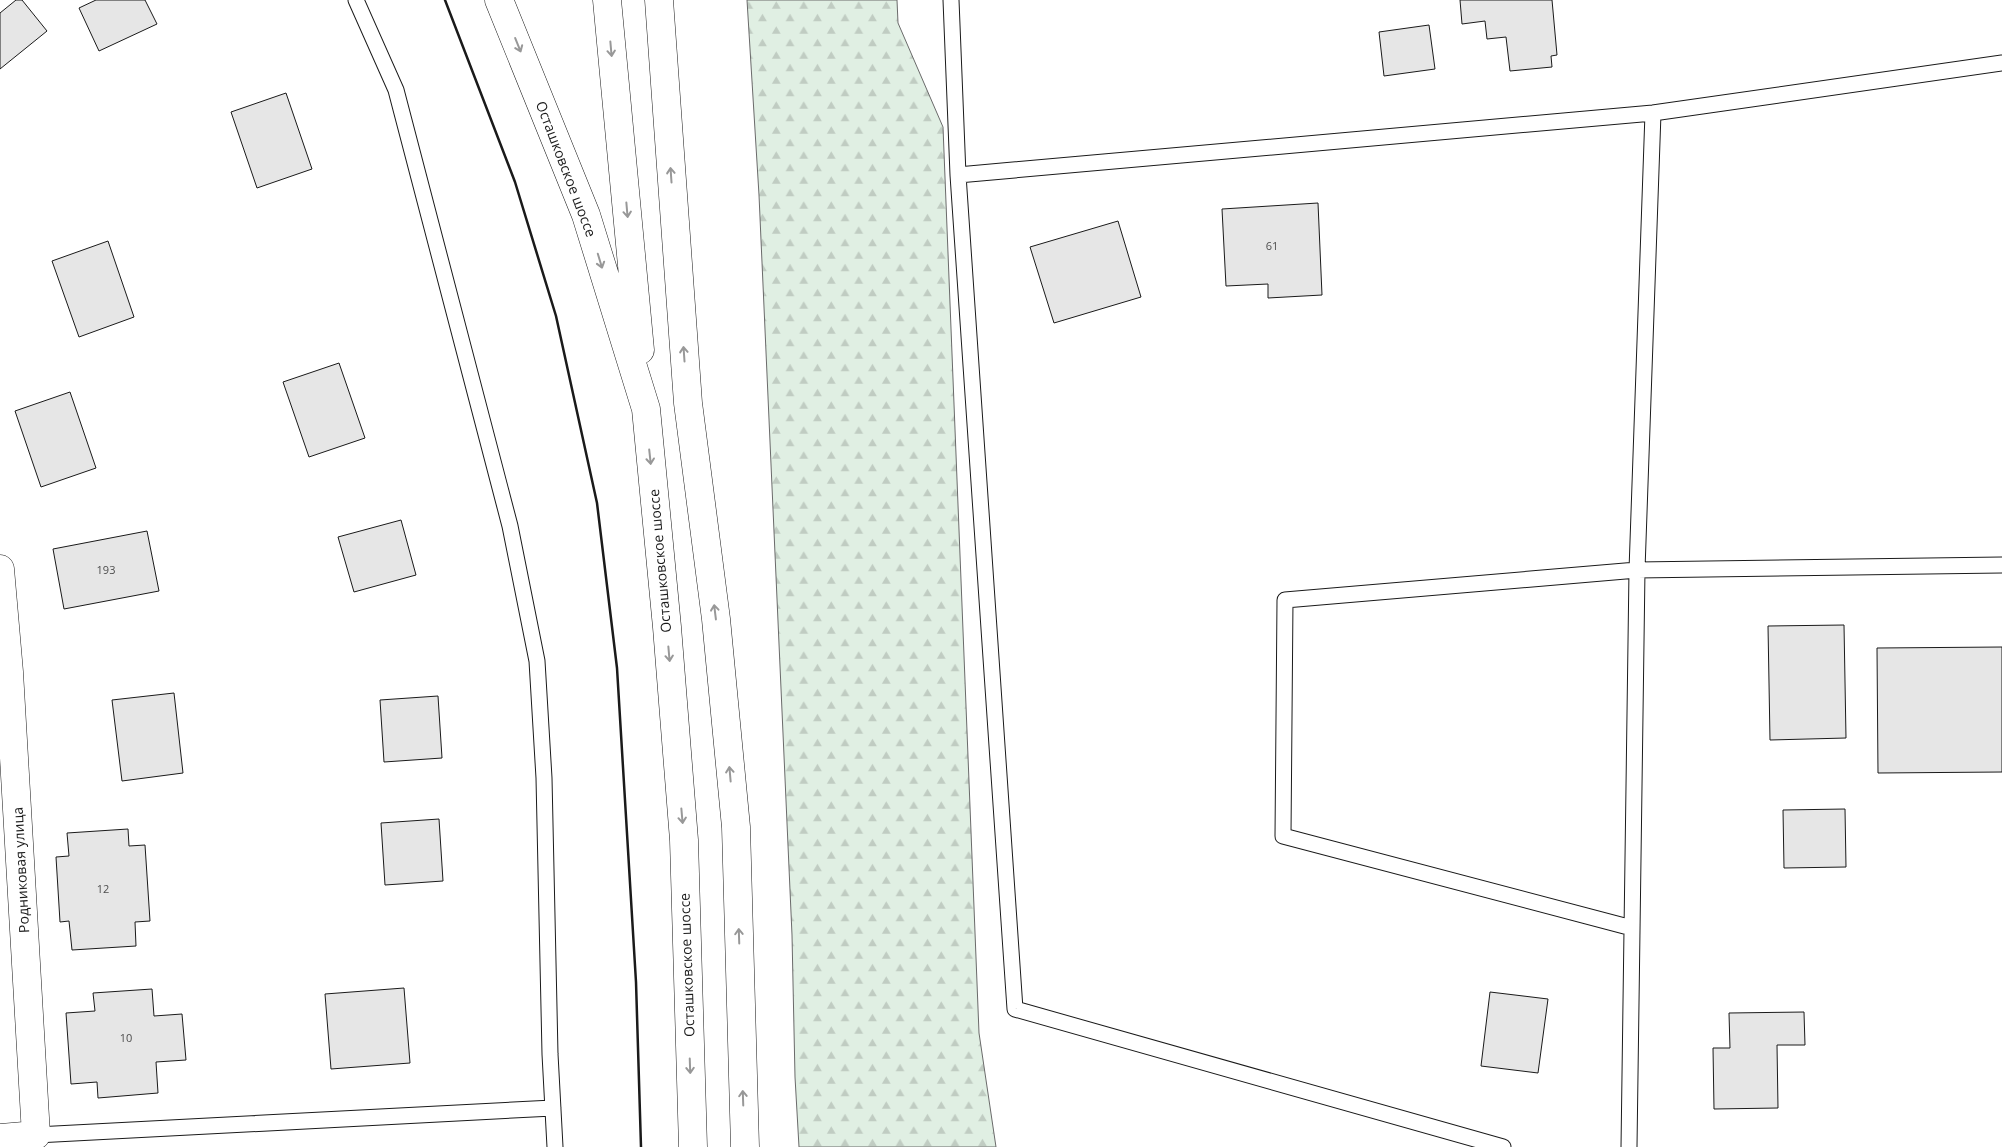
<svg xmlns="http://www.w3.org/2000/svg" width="2002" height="1147" font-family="'Open Sans',sans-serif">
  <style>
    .forest { fill: url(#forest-firs); stroke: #6a6a6a }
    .building { fill: #e6e6e6; stroke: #1a1a1a }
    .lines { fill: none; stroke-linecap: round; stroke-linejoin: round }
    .lane-casing { stroke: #1a1a1a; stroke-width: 17 }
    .street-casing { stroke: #1a1a1a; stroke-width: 29 }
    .secondary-casing { stroke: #1a1a1a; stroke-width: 29 }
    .lane { stroke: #fff; stroke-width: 15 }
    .street { stroke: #fff; stroke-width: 28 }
    .secondary { stroke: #fff; stroke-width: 28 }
    .wall { stroke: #1a1a1a; stroke-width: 2.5 }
    .oneway { stroke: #989898 }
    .labels { text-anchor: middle; stroke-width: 4; stroke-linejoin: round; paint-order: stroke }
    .number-label { font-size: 11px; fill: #4d4d4d }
    .street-label { font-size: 14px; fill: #1a1a1a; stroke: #fff }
  </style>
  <defs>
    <pattern id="forest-firs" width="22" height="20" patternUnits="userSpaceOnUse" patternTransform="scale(1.25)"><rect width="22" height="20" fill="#e0efe3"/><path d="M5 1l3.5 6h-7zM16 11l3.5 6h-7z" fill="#c0ccc2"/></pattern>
  </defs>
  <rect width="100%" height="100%" fill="#fff"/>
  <path class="forest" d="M 747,0 L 897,0 L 898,23 L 943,127 L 979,1033 L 996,1147 L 799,1147 L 795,1077 L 792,935 L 759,195 Z"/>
  <path class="building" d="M 16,0 L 22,0 L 47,31 L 0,69 L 0,13 Z
    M 96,0 L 145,0 L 157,24 L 99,51 L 79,8 Z
    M 1460,0 L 1552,0 L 1557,55 L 1551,56 L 1552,67 L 1510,71 L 1506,37 L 1487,39 L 1485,21 L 1462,24 Z
    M 1429,25 L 1435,69 L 1384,76 L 1379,32 Z
    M 286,93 L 312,169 L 257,188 L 231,112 Z
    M 1318,203 L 1322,295 L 1268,298 L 1268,284 L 1226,286 L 1222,209 Z
    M 1118,221 L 1141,297 L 1054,323 L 1030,247 Z
    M 108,241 L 134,317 L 79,337 L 52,261 Z
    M 339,363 L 365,438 L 309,457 L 283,382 Z
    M 70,392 L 96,468 L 41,487 L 15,411 Z
    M 401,520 L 416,575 L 354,592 L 338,537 Z
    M 147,531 L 159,591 L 64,609 L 53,549 Z
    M 1844,625 L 1846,738 L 1770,740 L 1768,626 Z
    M 2002,647 L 2002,772 L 1878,773 L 1877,648 Z
    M 174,693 L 183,773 L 122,781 L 112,700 Z
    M 438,696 L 442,758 L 384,762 L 380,700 Z
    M 1845,809 L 1846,867 L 1784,868 L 1783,810 Z
    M 439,819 L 443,881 L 385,885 L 381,823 Z
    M 128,829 L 129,846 L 145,845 L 150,921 L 135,922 L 136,946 L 72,950 L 69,921 L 60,922 L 56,857 L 69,856 L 67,833 Z
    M 404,988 L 410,1063 L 331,1069 L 325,994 Z
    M 152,989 L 154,1016 L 182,1014 L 186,1060 L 156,1062 L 158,1093 L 98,1098 L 97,1082 L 71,1084 L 66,1013 L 95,1011 L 93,993 Z
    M 1490,992 L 1548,999 L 1538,1073 L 1481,1066 Z
    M 1804,1012 L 1805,1045 L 1777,1045 L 1778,1108 L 1714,1109 L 1713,1048 L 1730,1048 L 1729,1013 Z"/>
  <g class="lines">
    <g class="lane-casing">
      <path id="lane" d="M 356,0 L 396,90 L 510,526 L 537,661 L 544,778 L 550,1054 L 555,1147
        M 951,0 L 958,175 L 1015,1009 L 1503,1147
        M 958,175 L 1653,113 L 2002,63
        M 1632,928 L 1283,836 L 1285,600 L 1637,570 L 2002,565
        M 36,1135 L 553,1108
        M 1629,1147 L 1637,570 L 1653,113"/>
    </g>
    <g class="street-casing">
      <path id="street" d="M 0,569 L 9,672 L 36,1135 L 0,1138"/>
    </g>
    <g class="secondary-casing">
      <path id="secondary" d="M 499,0 L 586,215 L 646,409 L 667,627 L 684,840 L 693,1147
        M 607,0 L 640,350
        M 659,0 L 688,403 L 716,619 L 736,827 L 745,1147"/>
    </g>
    <use href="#lane" class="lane"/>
    <use href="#street" class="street"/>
    <use href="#secondary" class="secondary"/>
    <path class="wall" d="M 445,0 L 515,182 L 556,316 L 597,503 L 617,668 L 636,982 L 641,1147"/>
  </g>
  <defs><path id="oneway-shaft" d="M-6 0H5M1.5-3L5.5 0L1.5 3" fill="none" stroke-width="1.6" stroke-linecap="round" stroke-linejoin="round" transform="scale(1.25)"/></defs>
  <g class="oneway">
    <use href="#oneway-shaft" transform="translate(518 45) rotate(68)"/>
    <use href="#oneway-shaft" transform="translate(611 49) rotate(85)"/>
    <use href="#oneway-shaft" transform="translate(671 175) rotate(-94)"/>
    <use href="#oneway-shaft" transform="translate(627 210) rotate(85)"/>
    <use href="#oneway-shaft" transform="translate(600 261) rotate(73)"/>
    <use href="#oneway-shaft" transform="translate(684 354) rotate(-94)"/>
    <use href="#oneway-shaft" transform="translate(650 457) rotate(84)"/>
    <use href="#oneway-shaft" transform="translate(715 612) rotate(-97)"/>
    <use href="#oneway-shaft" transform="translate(669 654) rotate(85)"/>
    <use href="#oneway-shaft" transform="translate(730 774) rotate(-95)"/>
    <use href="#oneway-shaft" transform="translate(682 816) rotate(85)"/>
    <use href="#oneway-shaft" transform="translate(739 936) rotate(-92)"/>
    <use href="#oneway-shaft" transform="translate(690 1066) rotate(88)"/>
    <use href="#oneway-shaft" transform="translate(743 1098) rotate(-92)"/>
  </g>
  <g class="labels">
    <g class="number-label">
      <text x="1272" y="250">61</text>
      <text x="106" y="574">193</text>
      <text x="103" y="893">12</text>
      <text x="126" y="1042">10</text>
    </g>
    <g class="street-label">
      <text transform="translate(566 169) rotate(69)" y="5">Осташковское шоссе</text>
      <text transform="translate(660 561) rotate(-95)" y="5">Осташковское шоссе</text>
      <text transform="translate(21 870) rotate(-93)" y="5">Родниковая улица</text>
      <text transform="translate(687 965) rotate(-92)" y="5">Осташковское шоссе</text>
    </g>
  </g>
</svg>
